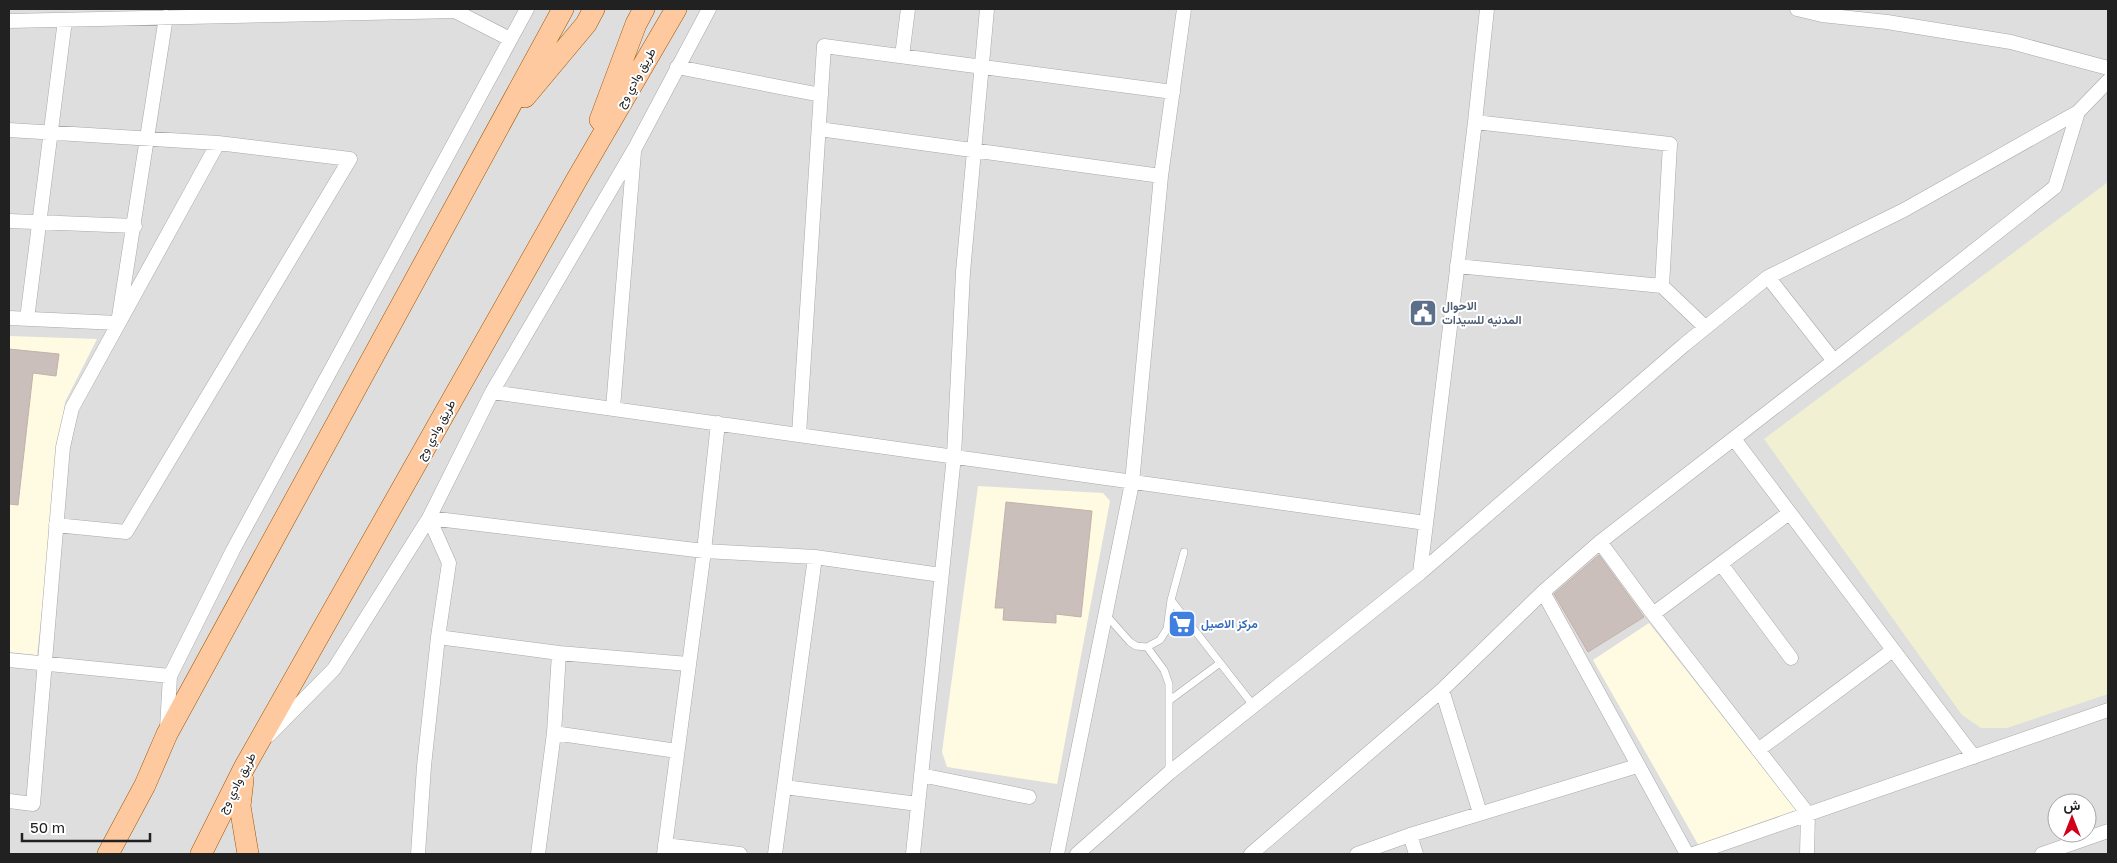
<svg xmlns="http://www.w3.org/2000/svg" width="2117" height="863" font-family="'Golos Text',Vazirmatn,sans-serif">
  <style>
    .residential { fill: #dfdede; fill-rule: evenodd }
    .education { fill: #fffbe3 }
    .farmland { fill: #f1f0d2 }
    .building { fill: #cabfba; stroke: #c5b1a8 }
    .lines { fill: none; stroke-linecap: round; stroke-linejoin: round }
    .lane-casing { stroke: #a8a8a8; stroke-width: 8 }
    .street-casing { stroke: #a8a8a8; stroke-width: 15 }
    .primary-casing { stroke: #9e5500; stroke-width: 22 }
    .lane { stroke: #fff; stroke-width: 7 }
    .street { stroke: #fff; stroke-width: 14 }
    .primary { stroke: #ffc99f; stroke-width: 21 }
    .labels { text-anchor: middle; stroke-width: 4; stroke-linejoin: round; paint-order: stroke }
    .street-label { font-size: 12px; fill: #212121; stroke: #fff }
    .service-label { font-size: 12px; font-weight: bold; fill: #4e5e75; stroke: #fff; text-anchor: start }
    .shop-label { font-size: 12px; font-weight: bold; fill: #366cbe; stroke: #fff; text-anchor: start }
  </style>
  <rect width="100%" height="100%" fill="#f2ede7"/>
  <path class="residential" d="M 9,9 L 2108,9 L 2108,854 L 9,854 ZM 2057,803 L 2087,803 L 2087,833 L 2057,833 Z"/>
  <path class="education" d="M 9,336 L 97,339 L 65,402 L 37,655 L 9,652 Z
    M 978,486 L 1103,493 L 1110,501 L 1057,784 L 947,767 L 942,752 Z
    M 1649,623 L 1796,810 L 1699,846 L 1593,660 Z"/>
  <path class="farmland" d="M 2108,182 L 2108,694 L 2007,728 L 1981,728 L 1962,715 L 1764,439 Z"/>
  <path class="building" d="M 9,349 L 59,354 L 56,376 L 33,373 L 18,505 L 9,504 Z
    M 1006,502 L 1092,511 L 1081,617 L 1056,614 L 1056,623 L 1003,620 L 1004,608 L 995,608 Z
    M 1599,555 L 1644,617 L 1588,652 L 1554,594 Z"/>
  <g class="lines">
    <g class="lane-casing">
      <path id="lane" d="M 1171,600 L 1253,705
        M 1106,615 L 1130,642 L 1136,646 L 1147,647 L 1160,640 L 1167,629 L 1171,600 L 1184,552
        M 1147,647 L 1164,670 L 1169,684 L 1169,772
        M 1170,700 L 1220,663"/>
    </g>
    <g class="street-casing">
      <path id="street" d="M 1797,9 L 1822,15 L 1887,22 L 2011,42 L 2108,68
        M 9,21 L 455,11 L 510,39
        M 902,56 L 908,9
        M 677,67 L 821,95
        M 1475,122 L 1670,144 L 1662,286
        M 819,129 L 1161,176
        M 9,130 L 218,143 L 350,159 L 126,532 L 56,525
        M 9,221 L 135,226
        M 1457,266 L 1662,286 L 1705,327
        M 1768,277 L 1834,361
        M 9,318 L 118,323 L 166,17
        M 27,319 L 65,20
        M 492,392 L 1426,523
        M 613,408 L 634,152
        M 799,434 L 824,46 L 1173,92
        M 1734,439 L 1974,757
        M 1600,542 L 1653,614 L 1808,814 L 1807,854
        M 1721,564 L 1791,658
        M 1420,573 L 1475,122 L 1487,9
        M 1543,592 L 1687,854
        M 1653,614 L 1789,513
        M 438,637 L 559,653 L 688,664
        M 9,660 L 170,676
        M 1442,690 L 1480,813
        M 167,728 L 170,676 L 233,550 L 527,9
        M 554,733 L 677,751
        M 269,735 L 334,669 L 429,518 L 492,392 L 635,148 L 709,9
        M 1758,750 L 1893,650
        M 921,775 L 1029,797
        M 784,787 L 918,804
        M 9,801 L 33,804 L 63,447 L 72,408 L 218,143
        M 1410,835 L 1416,854
        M 665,845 L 740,854
        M 418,854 L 424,766 L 438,637 L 449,563 L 429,518 L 704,551 L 815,557 L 941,575
        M 538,854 L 554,733 L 559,653
        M 664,854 L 704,551 L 718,423
        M 775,854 L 815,557
        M 913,854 L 954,456 L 963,272 L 987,9
        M 1057,854 L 1132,483 L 1161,176 L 1184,9
        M 1077,854 L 1169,773 L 1420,573 L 1684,345 L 1768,277 L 1904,210 L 2078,112 L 2108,81
        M 1251,854 L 1442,690 L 1543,592 L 1600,542 L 1834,361 L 2055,187 L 2078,112
        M 1357,854 L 1410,835 L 1637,766
        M 1693,854 L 2108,710
        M 2042,854 L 2108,831"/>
    </g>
    <g class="primary-casing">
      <path id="primary" d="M 525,97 L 586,24 L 594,9
        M 600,120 L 636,24 L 644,9
        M 243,780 L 240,806 L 248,854
        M 108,854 L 145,785 L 167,734 L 563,9
        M 201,854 L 244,768 L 577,179 L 676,9"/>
    </g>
    <use href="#lane" class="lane"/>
    <use href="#street" class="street"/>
    <use href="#primary" class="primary"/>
  </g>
  <defs>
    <g id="civic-square" transform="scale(1.4375)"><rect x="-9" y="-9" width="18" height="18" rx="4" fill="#5c6f8a" stroke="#fff"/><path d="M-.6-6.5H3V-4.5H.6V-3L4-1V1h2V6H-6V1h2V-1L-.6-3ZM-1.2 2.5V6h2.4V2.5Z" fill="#fff"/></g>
    <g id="supermarket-square" transform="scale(1.4375)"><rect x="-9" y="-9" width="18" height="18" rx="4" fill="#3f7fe0" stroke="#fff"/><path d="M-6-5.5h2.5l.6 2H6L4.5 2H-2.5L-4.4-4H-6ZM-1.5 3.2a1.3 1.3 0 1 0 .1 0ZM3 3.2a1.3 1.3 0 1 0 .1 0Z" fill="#fff"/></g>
  </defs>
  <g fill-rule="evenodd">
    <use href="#civic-square" x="1423" y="313"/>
    <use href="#supermarket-square" x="1182" y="624"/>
  </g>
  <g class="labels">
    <g class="street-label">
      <text transform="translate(636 78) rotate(-60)" y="4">طريق وادي وج</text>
      <text transform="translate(436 430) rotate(-61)" y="4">طريق وادي وج</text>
      <text transform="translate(237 783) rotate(-62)" y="4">طريق وادي وج</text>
    </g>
    <g class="service-label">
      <text x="1442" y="310">الاحوال<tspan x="1442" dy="14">المدنيه للسيدات</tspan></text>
    </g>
    <g class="shop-label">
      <text x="1201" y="628">مركز الاصيل</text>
    </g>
  </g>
  <rect width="2117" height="863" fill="none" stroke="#212121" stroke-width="20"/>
  <g transform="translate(2072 818)"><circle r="24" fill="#ffffff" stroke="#a6a6a6"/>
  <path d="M0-4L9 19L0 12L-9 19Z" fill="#d2001b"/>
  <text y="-8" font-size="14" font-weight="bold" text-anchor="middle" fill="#212121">ش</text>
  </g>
  <path d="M22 833v8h128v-8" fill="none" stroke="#212121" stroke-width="2.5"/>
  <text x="30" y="833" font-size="15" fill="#212121" stroke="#ffffff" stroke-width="4" paint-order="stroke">50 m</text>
</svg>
